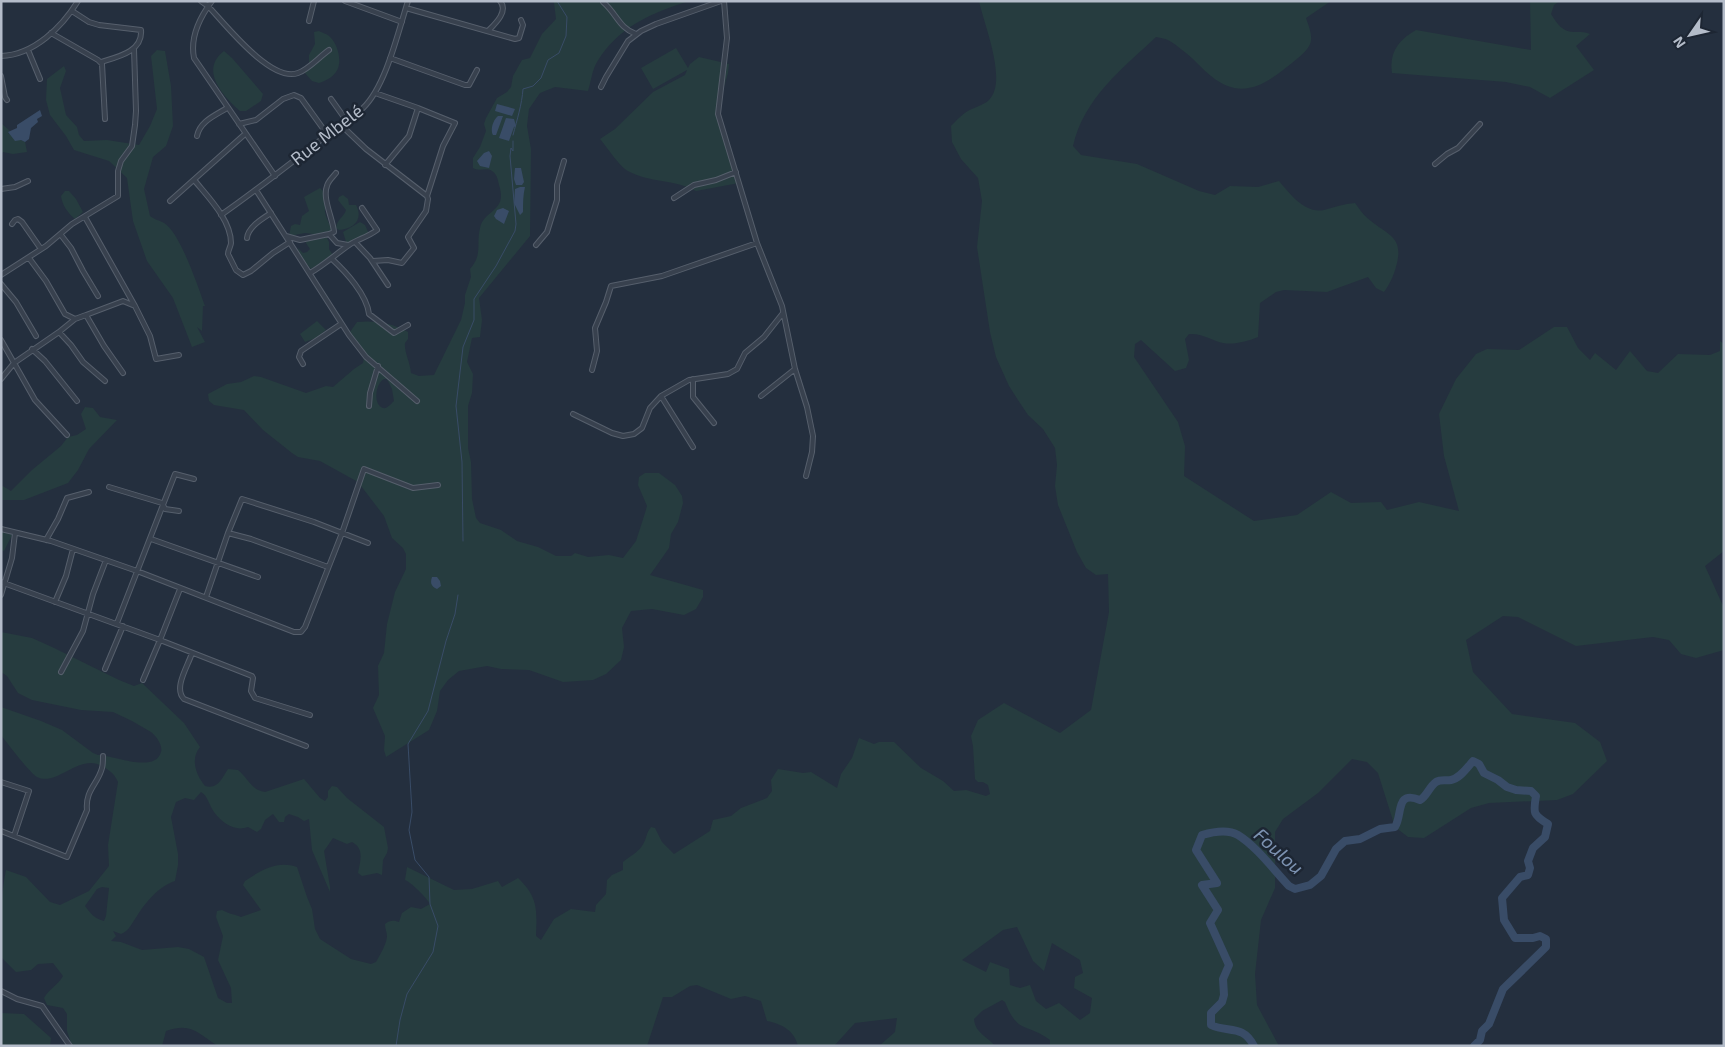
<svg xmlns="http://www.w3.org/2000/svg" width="1725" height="1047" font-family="'Exo 2',sans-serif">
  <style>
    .green { fill: #263c3f; fill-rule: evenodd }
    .water { fill: #394c67 }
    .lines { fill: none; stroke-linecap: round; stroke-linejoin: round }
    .stream { stroke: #394c67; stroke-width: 1 }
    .river { stroke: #394c67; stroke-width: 8 }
    .minor-casing { stroke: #565f6c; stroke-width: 6 }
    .minor { stroke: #38414e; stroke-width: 4 }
    .labels { text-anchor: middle; stroke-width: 5; stroke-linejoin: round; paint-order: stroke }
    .street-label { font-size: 18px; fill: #b4bcc9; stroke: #1d2633 }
    .water-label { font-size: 19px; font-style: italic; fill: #7c92b1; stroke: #1d2633 }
  </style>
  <rect width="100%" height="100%" fill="#242f3e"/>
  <path class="green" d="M 553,1 L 689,1 C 652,13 619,26 597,62 C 592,70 591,82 588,91 L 555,87 L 540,93 L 529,109 L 527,126 L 531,149 L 530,236 L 479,298 L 482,320 L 480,337 L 472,338 L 467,362 L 473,374 L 472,393 L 468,406 L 468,448 L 471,462 L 472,499 L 476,518 L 480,523 L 501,530 L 517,541 L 538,547 L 556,556 L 571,556 L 575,553 L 588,557 L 609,555 L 623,558 L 636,541 L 645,513 L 647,506 L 638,485 L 639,477 L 645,473 L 659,473 L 675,485 L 682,496 L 683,503 L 678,522 L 671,534 L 669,548 L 650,575 L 703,590 L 703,597 L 696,609 L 684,615 L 652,609 L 631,611 L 622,628 L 624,647 L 621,660 L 606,674 L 593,680 L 563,682 L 529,670 L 501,669 L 487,666 L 459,671 L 448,680 L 440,691 L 437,711 L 429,730 L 386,757 L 384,750 L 385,736 L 373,708 L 379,695 L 378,666 L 384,653 L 387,624 L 395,592 L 406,569 L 406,554 L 403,548 L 392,538 L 384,516 L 358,482 L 320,461 L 298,457 L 292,453 L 263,430 L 244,410 L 214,405 L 209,401 L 208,394 L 227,384 L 241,382 L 254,376 L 261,377 L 306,393 L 326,386 L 333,387 L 354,369 L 363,363 L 365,353 L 350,332 L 357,322 C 374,320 393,323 408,332 L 408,339 L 405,343 C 404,352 410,362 411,373 L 419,376 L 434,375 L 461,320 L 465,303 L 465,295 L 471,277 L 470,269 C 483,254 476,245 480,228 C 484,209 508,212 499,185 C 498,180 497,174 492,171 C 486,167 479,172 473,168 L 473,158 L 480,147 L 486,131 L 484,124 L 486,118 L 497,98 L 507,92 L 511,87 L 513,76 L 522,60 L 530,58 L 542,34 L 556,19 L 554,3 ZM 384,379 L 387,379 L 392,389 L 394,401 C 391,404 387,409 383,408 C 373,405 375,384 384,379 Z
    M 979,1 L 1331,1 L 1306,18 C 1313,38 1315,44 1298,58 C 1271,80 1245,104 1211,76 C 1202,69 1195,60 1186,53 C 1174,44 1171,39 1156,37 C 1122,69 1084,98 1073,146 L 1081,155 L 1137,164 L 1199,191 L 1215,195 L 1230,186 L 1258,187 L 1279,181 C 1290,194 1305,214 1324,210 C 1335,207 1344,204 1355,203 C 1360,210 1364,216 1371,221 C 1388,235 1403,237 1397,263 C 1394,275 1391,282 1384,292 L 1376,288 L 1368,277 L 1327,292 L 1284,290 L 1276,292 L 1260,303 L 1258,337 C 1248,341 1235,345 1223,343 C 1211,340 1202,333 1189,334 L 1185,339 L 1189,360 L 1186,368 L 1175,371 L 1141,340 L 1135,344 L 1134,357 L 1178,422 L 1185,446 L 1184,476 L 1254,521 L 1297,515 L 1331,492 L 1351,503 L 1381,502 L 1387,510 L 1419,502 L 1459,511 L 1444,456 L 1439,414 L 1456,379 L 1476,354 L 1487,349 L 1519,350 L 1554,327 L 1567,327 L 1578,348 L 1590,360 L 1595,353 L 1616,370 L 1630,351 L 1647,371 L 1658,373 L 1678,354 L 1710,355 L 1720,351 L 1720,341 L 1724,344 L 1724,551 L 1705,566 L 1724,608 L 1724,650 L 1696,658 L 1681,654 L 1669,640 L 1653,637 L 1576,646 L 1518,617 L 1503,616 L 1466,640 L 1473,672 L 1512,714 L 1575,723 L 1600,742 L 1607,761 L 1573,794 L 1557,800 L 1489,803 L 1471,808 L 1424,838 L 1408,837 L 1395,827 L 1378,773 L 1367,762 L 1352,759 L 1318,793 L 1283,819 L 1275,832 L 1275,888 L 1261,920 L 1255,974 L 1257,1005 L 1279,1046 L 1050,1046 L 1050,1040 C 1026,1022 1018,1035 1005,1002 L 1002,1000 L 982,1011 L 974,1019 C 975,1033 987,1036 995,1046 L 879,1046 L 895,1032 L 897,1018 L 855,1023 L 834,1046 L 798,1046 C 794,1030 782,1024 767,1021 L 761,1001 L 745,996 L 731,999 L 697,985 L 690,986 L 672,997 L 663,997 L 647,1046 L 218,1046 C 197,1033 192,1022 166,1031 L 162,1046 L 72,1046 L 67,1031 L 67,1014 L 63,1008 L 47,1005 L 44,998 C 49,989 58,985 63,976 L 53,963 L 38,964 L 31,970 L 16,972 L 1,957 C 1,929 0,897 6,870 L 26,877 L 50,902 L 60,905 L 89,891 L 109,866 L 108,845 L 118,782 C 114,773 110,771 102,766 C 79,753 57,787 37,777 C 30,773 7,743 1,735 L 1,707 L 41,721 L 62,730 L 93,753 L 98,755 C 113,755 155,774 161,752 C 163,745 156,736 151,732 L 132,721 L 113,712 L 81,710 L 32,700 L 18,693 L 7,676 L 1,672 L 1,632 L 32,638 L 52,647 L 119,680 L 134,686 L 142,683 L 184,723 L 200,747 C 190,759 196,775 205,786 C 218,790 222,778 228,769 L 238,770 C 248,778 251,790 265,792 L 304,779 L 320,798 L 325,801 L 328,797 L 328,791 L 332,786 L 337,787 L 347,798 L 384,827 L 388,848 L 387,853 L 383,860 L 382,875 L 377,873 L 362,876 L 358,873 C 360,861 365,849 352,842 L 347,844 L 333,838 L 324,851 L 330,887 L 330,892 L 312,850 L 309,819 L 304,821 L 298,817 L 289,814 L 285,817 L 284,822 L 279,822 L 273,814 L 265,820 L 261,829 L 257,832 L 248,827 C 235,832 222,823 214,812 C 209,805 208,796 201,792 L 194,800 L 185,798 L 176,802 L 171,817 L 178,854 L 178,865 L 175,881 C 159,886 145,903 137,916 C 131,924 130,930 121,934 L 113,931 L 116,936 L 111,941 L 121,942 L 142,950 L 178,947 L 189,949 L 204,957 L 218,998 L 227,1003 L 232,1003 L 231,988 L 218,960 L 223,936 L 216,917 L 217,911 L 222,910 C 229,914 234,914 241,917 L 261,910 L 243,885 L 245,881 C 261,870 278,860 297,867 L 307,897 L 312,909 L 315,929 L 320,939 L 351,959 L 371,964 L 376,962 C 380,955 386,945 387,937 C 387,932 385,929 385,924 C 390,920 393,920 399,922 L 402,913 L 411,907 L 421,909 L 430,904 C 427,898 411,882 405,880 L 407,867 L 454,890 L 472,889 L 498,881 L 502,887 L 518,878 C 538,897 537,909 536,936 L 541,940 L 554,919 L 571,909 L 595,912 L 596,905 L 606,894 L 607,880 L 612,875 L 623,870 L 623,862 C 629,857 638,852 642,846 C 647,839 645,835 651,827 L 655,828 L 662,842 L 674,854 L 710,831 L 713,820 L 731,816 L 741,808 L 767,798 L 772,791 L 771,780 L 778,769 L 803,773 L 811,772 L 837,788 L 841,774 L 852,758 L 859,738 L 874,744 L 879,742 L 894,742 L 921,768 L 943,781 L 954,791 L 966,790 L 986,796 L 990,794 L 988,785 L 983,782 L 978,782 L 975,779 L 973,746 L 971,736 L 978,720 L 1004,703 L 1060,733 L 1091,710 L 1109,612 L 1108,574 L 1096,575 L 1086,568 L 1077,552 L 1058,505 L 1055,486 L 1057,465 L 1055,448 L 1043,429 L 1028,415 L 1018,400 L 1009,386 L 996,357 L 990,332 L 977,247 L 982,201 L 978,178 L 961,159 L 952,142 L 951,126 C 958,119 963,113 972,109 C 978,106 985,104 989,100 C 1008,81 984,25 979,1 ZM 102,887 L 109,888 L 106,916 L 104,921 C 95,919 90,913 85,906 L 97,889 ZM 1017,927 L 1033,961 L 1044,971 L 1052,943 L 1080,960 L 1083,973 L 1075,977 L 1074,988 L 1092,998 L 1090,1013 L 1080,1020 L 1059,1003 L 1046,1009 L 1036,1001 L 1030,985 L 1020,988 L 1010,985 L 1009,969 L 990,962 L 986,972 L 962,960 L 1003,930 Z
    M 1530,1 L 1560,1 L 1554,5 L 1551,14 C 1558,25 1563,33 1577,32 C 1582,32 1585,32 1590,34 L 1576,46 L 1594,70 L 1550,98 L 1530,87 L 1506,82 L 1392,73 C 1389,53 1398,40 1416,30 L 1531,50 Z
    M 319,31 C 322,33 328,34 330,37 C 338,44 343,63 336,72 C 333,77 325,81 319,83 L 312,81 L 304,72 L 309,63 L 309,55 L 315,44 L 314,32 Z
    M 676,48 L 688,68 L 690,64 L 699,57 L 729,64 L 728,73 L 720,100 L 718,113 L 739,183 L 696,191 C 675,179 649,183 628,171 C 619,166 607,147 600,139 L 615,129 L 653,92 L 685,75 L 687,70 L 653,89 L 641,68 Z
    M 157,50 L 165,51 L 171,86 L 173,126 L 166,146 L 153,157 L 144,189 L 150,216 C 155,220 159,220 164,223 C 180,232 198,287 205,306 L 203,306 L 202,331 L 197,327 L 205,342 L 192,347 L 173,298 L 147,261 L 133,221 L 127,178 L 109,161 L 74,150 L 66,136 L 50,115 L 46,100 L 47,79 L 64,66 L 66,71 L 60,88 L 66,115 L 77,127 L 79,135 L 84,141 L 107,140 L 139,145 L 150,126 L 157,109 L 151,56 Z
    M 224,51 L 232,58 L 263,94 L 261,101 L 246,111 L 240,111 C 223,96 199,70 224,51 Z
    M 1,123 L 10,131 L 8,133 L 25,142 L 27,152 L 13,154 L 3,152 L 1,155 Z
    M 320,188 L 329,197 C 329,202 325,205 325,209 C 324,215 330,224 332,230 L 322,235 L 305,233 L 289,236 L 291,226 L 295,224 L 300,225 L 302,216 L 309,211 L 304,197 Z
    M 65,191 L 69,191 L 76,199 L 83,212 L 75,219 C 68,213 62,205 61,196 Z
    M 343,195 L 348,199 L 349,205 L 356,205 C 364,220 353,229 339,230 L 336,228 C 337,219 344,217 346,210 L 338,200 L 339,197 Z
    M 360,222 L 365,225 L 369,234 L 347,245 L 343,232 Z
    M 326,236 L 329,242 L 329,249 L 333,255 L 311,269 L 299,254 L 298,248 L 303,253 L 307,252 L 310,249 L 306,243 L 306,242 L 319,237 Z
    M 317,321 L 326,330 L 316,338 L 305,342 L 300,334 Z
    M 85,407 L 93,408 L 100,417 L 117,420 L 89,449 L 78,470 L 68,483 L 24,500 L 1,500 L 1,485 L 11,491 L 32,470 L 61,446 L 68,437 L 77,435 L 86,429 L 81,414 Z
    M 1,530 L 12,535 L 4,551 L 1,550 Z
    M 1,1013 L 24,1014 L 51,1038 L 50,1046 L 1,1046 Z"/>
  <path class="water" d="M 497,104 L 515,109 L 512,116 L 495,111 Z
    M 40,110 L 42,116 L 37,119 L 38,122 L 31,128 L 29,139 L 25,142 L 21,140 L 15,141 L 8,132 L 17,128 L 17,125 Z
    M 498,116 L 503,116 L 496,135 L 493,135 C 490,130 493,120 498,116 Z
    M 506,118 L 514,119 L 516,126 L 514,127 L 509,141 L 499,138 Z
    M 489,151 L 492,156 L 489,168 L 480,166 L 477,161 L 484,153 Z
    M 515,168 L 521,168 L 524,182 L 522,185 L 516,185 L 514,179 Z
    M 520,187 L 525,187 C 523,195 523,203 523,212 L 520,215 L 514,203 L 515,189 Z
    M 503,208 L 509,211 L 504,224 L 496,219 L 494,216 L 497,210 Z
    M 432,577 L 437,577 L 440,581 L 441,586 L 437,589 C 431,586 430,583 432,577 Z"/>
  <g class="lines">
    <path class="stream" d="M 513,135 C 517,120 522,104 523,89 L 533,86 L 541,78 L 548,60 L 559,53 L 566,36 L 567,17 L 557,1
      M 463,541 L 462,462 L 456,406 L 463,347 L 474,320 L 474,299 L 496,266 L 515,231 L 516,224 L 510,156 L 511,148 L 513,151 L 513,141
      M 396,1046 L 400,1020 L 407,994 L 433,952 L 438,926 L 430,904 L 429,877 L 415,860 L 409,830 L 412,812 L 408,744 L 428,711 L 446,641 L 455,614 L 458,595"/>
    <path class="river" d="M 1254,1046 C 1243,1024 1228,1033 1211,1025 L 1211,1013 L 1222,1002 L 1224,995 L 1223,979 L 1229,965 L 1210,923 L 1218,910 L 1202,885 L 1217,883 L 1196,850 L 1202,835 C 1212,832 1228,829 1238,835 C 1256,846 1274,870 1289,886 L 1295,889 L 1310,885 L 1321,876 L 1336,849 L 1345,841 L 1360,839 L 1380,829 L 1395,827 C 1403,814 1395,790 1420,800 C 1427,796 1429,787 1436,782 C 1441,779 1446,781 1451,780 C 1460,778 1467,768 1473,761 L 1479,764 L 1484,773 L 1498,780 L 1507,787 L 1516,790 L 1531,791 L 1536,796 C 1533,813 1533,815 1548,824 L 1545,837 L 1533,848 L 1528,861 L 1530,868 L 1528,875 L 1520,877 L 1502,898 L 1504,920 L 1515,938 L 1533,938 L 1540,936 L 1546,939 L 1546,947 L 1503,989 L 1489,1024 L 1482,1031 L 1480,1040 L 1474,1046"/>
    <g class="minor-casing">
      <path id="minor" d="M 201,1 L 208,6 C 225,24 271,83 298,73 C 309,69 319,57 329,50
        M 212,1 C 200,17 190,38 194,58 L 275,176
        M 345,1 L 402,22
        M 724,1 L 727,38 L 718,114 L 757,243 L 782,306 L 795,369 L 807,407 L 813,436 L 812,452 L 806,476
        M 603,2 C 617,14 619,28 636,34
        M 406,8 L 515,39 L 519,38 L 523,25 L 521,20
        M 72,11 L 89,22 L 99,25 L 141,30 C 143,52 117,57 101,62
        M 309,21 L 314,1
        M 488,31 C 495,24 509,11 500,1
        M 51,33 L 98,60 L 102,64 L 105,119
        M 28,50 L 40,79
        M 1,56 C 34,55 62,27 78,1
        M 390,58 L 465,85 L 469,85 L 477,70
        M 1,76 L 5,97 L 7,100
        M 601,87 L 606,77 L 628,41 L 641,31 L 656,24 L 721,1
        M 331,99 L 346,120
        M 239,124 L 256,120 L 283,99 L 294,95 L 301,98 L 327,134
        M 340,124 L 366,149 L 427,196
        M 197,136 C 200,121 216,115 227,108
        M 1435,164 L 1447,154 L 1458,148 L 1480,124
        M 385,165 L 409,136 L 418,108
        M 195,181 C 208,197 231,220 231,243 C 231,246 228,250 228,254 L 236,270 L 243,275 L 251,271 L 273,253 L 290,242
        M 1,189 L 15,187 L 28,181
        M 256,190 L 349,335 L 366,357 L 417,401
        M 674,198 L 694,185 L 716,180 L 736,172
        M 170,201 L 245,134
        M 221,215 C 270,181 315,143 363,108 C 386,86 398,32 408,1
        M 85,217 L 135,306
        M 12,224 L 15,220 L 18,219 L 22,222 L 41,249
        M 329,234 L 334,232 C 333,219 322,198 327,186 C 328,181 333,177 336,173
        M 61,235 L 71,248 L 83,271 L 98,296
        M 286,236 L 300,240 L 329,234 L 337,243 L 348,245
        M 247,238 C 248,227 262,219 271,213
        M 355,242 L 370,258 L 388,285
        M 536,245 L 547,232 L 557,200 L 557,185 L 564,161
        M 29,258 L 46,281 L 65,314 L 75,319
        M 332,259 C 346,272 367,295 369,314 L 394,333 L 408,325
        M 373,261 L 388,260 L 402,263 L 414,248 L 408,237 L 426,211 L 428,199 L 427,196 L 443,146 L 455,123 L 418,108 L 375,93
        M 310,273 C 324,265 336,254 349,245 C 358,239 368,237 377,230 L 362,208
        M 1,275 L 46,246 L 72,224 L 118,196 L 118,171 L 121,161 L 132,146 L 135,125 L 136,111 L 134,49
        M 1,284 L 16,302 L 36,336
        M 86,315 L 123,301 L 135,306 L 150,336 L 156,359 L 179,355
        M 59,332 L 75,319 L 86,315 L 104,346 L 123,373
        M 1,340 L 35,400 L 67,435
        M 32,349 L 45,361 L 77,401
        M 303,364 L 299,357 L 301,351 L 341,324
        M 592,370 L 597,351 L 595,328 L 606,302 L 611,286 L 662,276 L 757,243
        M 1,379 L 14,363 L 59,332 L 71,345 L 83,362 L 105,381
        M 693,379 L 693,397 L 714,423
        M 661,396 L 693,447
        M 761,396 L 795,369
        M 369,406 L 370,393 L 378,366
        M 573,414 L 612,433 L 623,436 L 634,434 L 642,428 L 650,408 L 661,396 L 689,380 L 728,374 L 737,369 L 745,353 L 764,337 L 783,313
        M 109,487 L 162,503 L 165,509 L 179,511
        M 1,529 L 51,541 L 137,571 L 294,632 L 301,632 L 305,627 L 342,533 L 364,469 L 413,488 L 438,485
        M 228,533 L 251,539 L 328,567
        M 151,539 L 258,577
        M 46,540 L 58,519 L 67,498 L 89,492
        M 1,582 L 160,640 L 143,680
        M 180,589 L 160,640 L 252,676 L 253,678 L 251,691 L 255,698 L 310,715
        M 1,595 L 12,558 L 15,533
        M 206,597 L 228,533 L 242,499 L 314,522 L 368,543
        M 55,602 L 66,576 L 73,549
        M 117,623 L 175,474 L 194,479
        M 192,653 C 188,666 173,688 184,699 L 306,746
        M 105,669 L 123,626
        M 61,672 L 83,631 L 93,594 L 106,560
        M 1,782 L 29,791 L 14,836
        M 1,831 L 67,857 L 87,810 C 85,790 98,784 102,768 C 103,765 103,760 103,756
        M 1,991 L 17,999 L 42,1006 L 70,1046"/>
    </g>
    <use href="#minor" class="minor"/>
  </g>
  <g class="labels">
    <g class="street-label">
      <text transform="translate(327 135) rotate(-38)" y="6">Rue Mbelé</text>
    </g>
    <g class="water-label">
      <text transform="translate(1279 851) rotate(42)" y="7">Foulou</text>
    </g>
  </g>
  <rect width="1725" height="1047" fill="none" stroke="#b4bcc9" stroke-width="5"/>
  <g transform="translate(1690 35) rotate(236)" stroke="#1d2633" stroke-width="4" paint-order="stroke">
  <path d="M0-4L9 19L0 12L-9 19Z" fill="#b4bcc9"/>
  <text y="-8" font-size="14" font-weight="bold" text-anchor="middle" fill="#b4bcc9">N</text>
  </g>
</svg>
